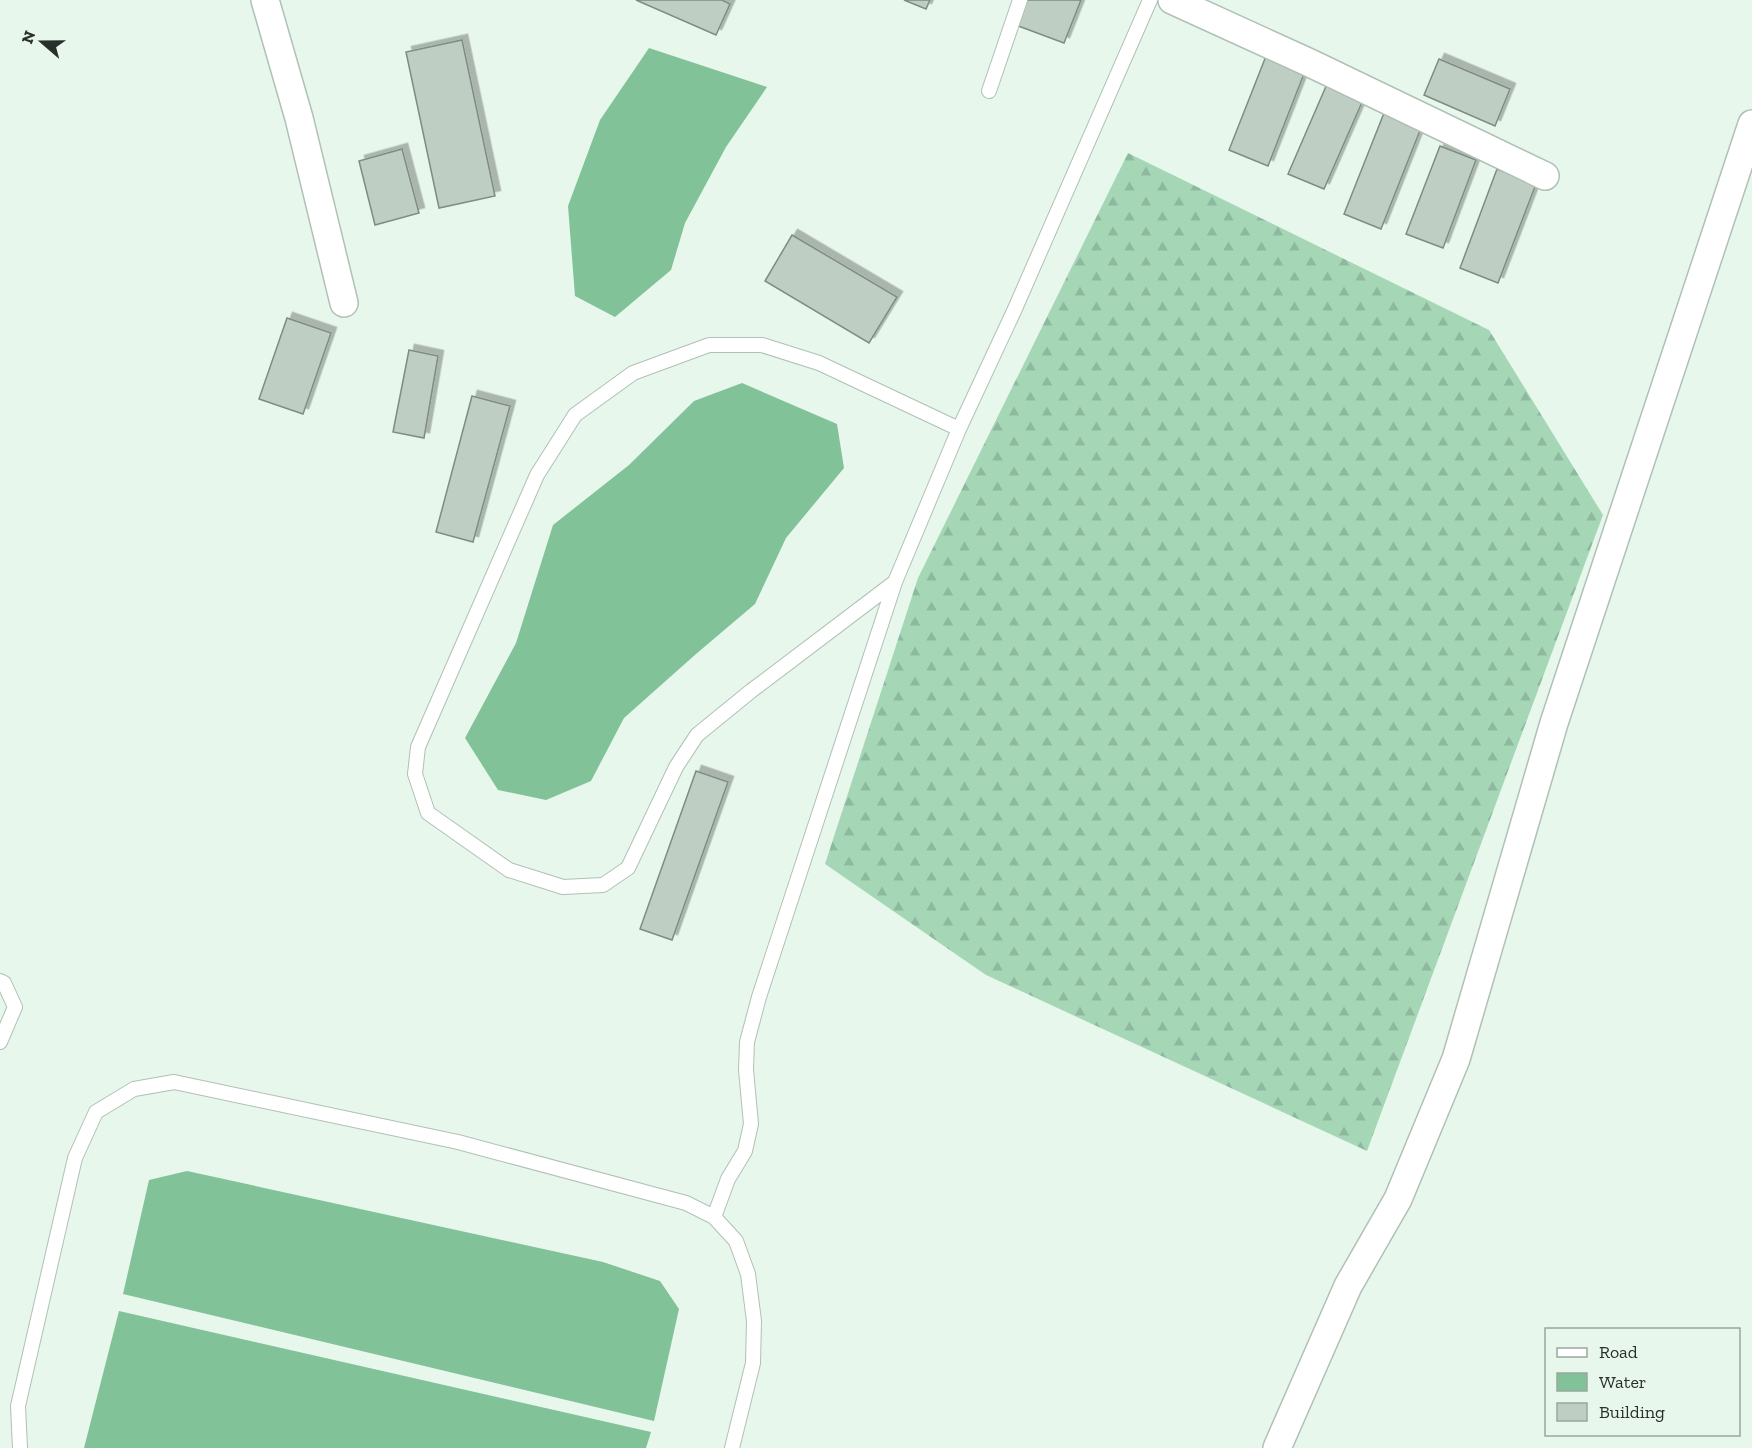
<svg xmlns="http://www.w3.org/2000/svg" width="1752" height="1448" font-family="'Zilla Slab',serif">
  <style>
    .forest { fill: url(#forest-firs) }
    .water { fill: #81c299 }
    .building { fill: #becec3; stroke: #7e8d83; stroke-width: 1.5; filter: url(#shadow) }
    .lines { fill: none; stroke-linecap: round; stroke-linejoin: round }
    .service-casing { stroke: #b1c0b6; stroke-width: 16 }
    .minor-casing { stroke: #b1c0b6; stroke-width: 30 }
    .service { stroke: #fff; stroke-width: 14 }
    .minor { stroke: #fff; stroke-width: 27 }
  </style>
  <defs>
    <pattern id="forest-firs" width="22" height="20" patternUnits="userSpaceOnUse" patternTransform="scale(1.5)"><rect width="22" height="20" fill="#a5d7b7"/><path d="M5 1l3.5 6h-7zM16 11l3.5 6h-7z" fill="#8eb99e"/></pattern>
    <filter id="shadow"><feDropShadow dx="5.5" dy="-5.5" stdDeviation="0" flood-color="#0004"/></filter>
  </defs>
  <rect width="100%" height="100%" fill="#e7f7ec"/>
  <path class="forest" d="M 1128,153 L 1489,330 L 1603,515 L 1367,1151 L 986,975 L 825,864 L 918,578 Z"/>
  <path class="water" d="M 649,48 L 767,87 L 726,147 L 685,223 L 671,270 L 615,317 L 575,296 L 568,206 L 600,120 Z
    M 742,383 L 837,424 L 844,468 L 786,538 L 755,604 L 696,654 L 624,718 L 591,781 L 546,800 L 498,790 L 465,738 L 516,643 L 553,525 L 629,465 L 694,401 Z
    M 187,1171 L 603,1262 L 660,1281 L 679,1309 L 654,1421 L 123,1294 L 149,1180 Z
    M 119,1311 L 651,1432 L 646,1448 L 84,1448 Z"/>
  <path class="building" d="M 636,0 L 722,0 L 730,4 L 716,35 Z
    M 904,0 L 930,0 L 926,9 Z
    M 1023,0 L 1081,0 L 1064,43 L 1013,24 Z
    M 462,40 L 495,196 L 439,208 L 406,52 Z
    M 1268,51 L 1307,66 L 1268,166 L 1229,150 Z
    M 1439,59 L 1510,89 L 1495,126 L 1424,95 Z
    M 1327,84 L 1363,100 L 1324,189 L 1288,174 Z
    M 1384,113 L 1421,128 L 1381,229 L 1344,214 Z
    M 1440,146 L 1476,160 L 1443,248 L 1406,234 Z
    M 402,149 L 419,213 L 375,225 L 359,161 Z
    M 1497,169 L 1536,184 L 1498,283 L 1460,268 Z
    M 792,235 L 897,297 L 869,343 L 765,281 Z
    M 287,318 L 331,333 L 303,414 L 259,399 Z
    M 409,350 L 438,356 L 424,438 L 393,432 Z
    M 472,396 L 510,406 L 473,542 L 436,532 Z
    M 696,771 L 728,782 L 672,940 L 640,929 Z"/>
  <g class="lines">
    <g class="service-casing">
      <path id="service" d="M 989,91 L 1020,0
        M 895,582 L 751,691 L 697,735 L 676,767 L 628,868 L 603,885 L 563,887 L 509,870 L 428,813 L 415,774 L 418,747 L 537,475 L 575,415 L 633,373 L 709,345 L 762,345 L 819,363 L 959,429
        M 0,981 L 4,983 L 15,1007 L 0,1042
        M 714,1217 L 728,1179 L 745,1151 L 751,1124 L 746,1070 L 747,1042 L 759,997 L 895,582 L 959,429 L 1014,311 L 1150,0
        M 20,1448 L 18,1406 L 75,1158 L 96,1112 L 134,1089 L 174,1082 L 458,1142 L 686,1203 L 714,1217 L 736,1241 L 748,1274 L 754,1321 L 753,1363 L 732,1448"/>
    </g>
    <g class="minor-casing">
      <path id="minor" d="M 265,0 L 299,118 L 344,303
        M 1172,0 L 1310,63 L 1545,176
        M 1277,1448 L 1348,1286 L 1398,1199 L 1456,1059 L 1554,723 L 1752,124"/>
    </g>
    <use href="#service" class="service"/>
    <use href="#minor" class="minor"/>
  </g>
  <rect x="1545" y="1328" width="195" height="108" fill="#e7f7ec" stroke="#9ba79f" stroke-width="1.5"/>
  <rect x="1557" y="1348" width="30" height="9" fill="#ffffff" stroke="#9ba79f" stroke-width="1.5"/>
  <text x="1599" y="1358" font-size="18" fill="#292f2b">Road</text>
  <rect x="1557" y="1373" width="30" height="18" fill="#81c299" stroke="#9ba79f" stroke-width="1.5"/>
  <text x="1599" y="1388" font-size="18" fill="#292f2b">Water</text>
  <rect x="1557" y="1403" width="30" height="18" fill="#becec3" stroke="#9ba79f" stroke-width="1.5"/>
  <text x="1599" y="1418" font-size="18" fill="#292f2b">Building</text>
  <g transform="translate(42 42) rotate(290)" stroke="#e7f7ec" stroke-width="4.5" paint-order="stroke">
  <path d="M0-4.5L10 22L0 15L-10 22Z" fill="#292f2b"/>
  <text y="-9" font-size="16" font-weight="bold" text-anchor="middle" fill="#292f2b">N</text>
  </g>
</svg>
